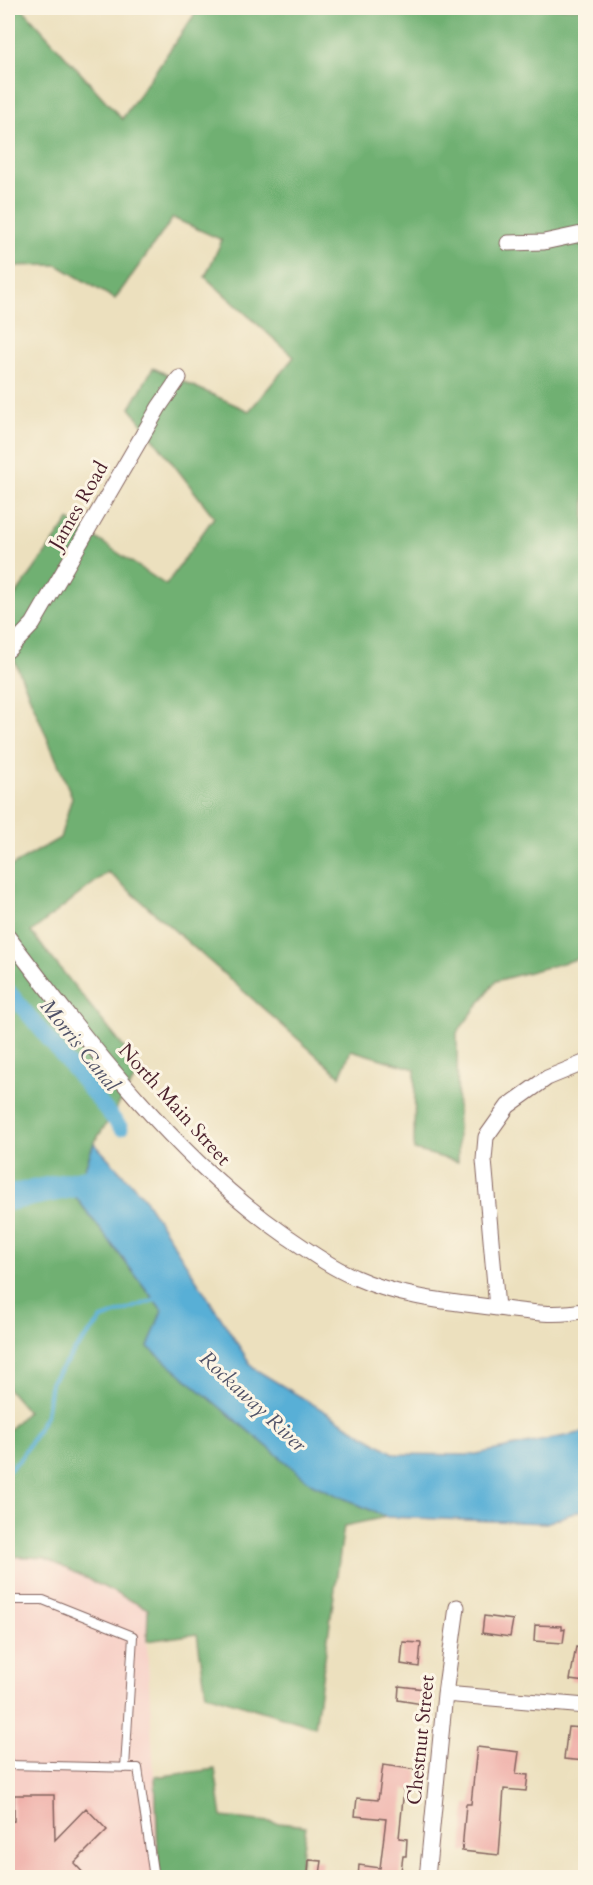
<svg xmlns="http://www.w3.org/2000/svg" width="593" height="1885" font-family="Cardo,serif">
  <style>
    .built { fill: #f7d1c8 }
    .forest { fill: #70b072; stroke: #5d684e; stroke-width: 1.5 }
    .water { fill: #59afd6; stroke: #526780; stroke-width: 1.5 }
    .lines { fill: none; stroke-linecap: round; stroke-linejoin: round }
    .stream { stroke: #59afd6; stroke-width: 4.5 }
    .canal { stroke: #59afd6; stroke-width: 15 }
    .river { stroke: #59afd6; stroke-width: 26 }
    .building { fill: #f0b1aa }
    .service-casing { stroke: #83635e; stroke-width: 10 }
    .minor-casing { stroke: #83635e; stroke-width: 17 }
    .service { stroke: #fff; stroke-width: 8 }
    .minor { stroke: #fff; stroke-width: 15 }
    .labels { text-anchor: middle; stroke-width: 6; stroke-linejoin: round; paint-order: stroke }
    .street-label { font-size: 20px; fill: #4a1f2b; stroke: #fcf5e5 }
    .water-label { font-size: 21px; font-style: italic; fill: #4f5167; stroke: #fcf5e5 }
  </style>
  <rect width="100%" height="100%" fill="#fcf5e5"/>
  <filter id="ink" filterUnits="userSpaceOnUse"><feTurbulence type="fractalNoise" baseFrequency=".0167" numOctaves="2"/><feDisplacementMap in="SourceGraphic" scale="12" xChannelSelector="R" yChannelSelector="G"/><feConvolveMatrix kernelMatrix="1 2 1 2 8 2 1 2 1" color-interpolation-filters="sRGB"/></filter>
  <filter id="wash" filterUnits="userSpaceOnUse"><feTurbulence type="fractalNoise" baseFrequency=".008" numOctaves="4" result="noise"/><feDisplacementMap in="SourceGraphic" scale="24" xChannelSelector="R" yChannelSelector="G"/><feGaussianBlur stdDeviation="1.35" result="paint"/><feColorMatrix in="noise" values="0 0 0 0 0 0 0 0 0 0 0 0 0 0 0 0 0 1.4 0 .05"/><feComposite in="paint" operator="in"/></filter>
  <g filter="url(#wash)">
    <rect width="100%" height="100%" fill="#ece0be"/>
    <path class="built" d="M 8,1556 L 45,1558 L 148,1609 L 147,1641 L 159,1877 L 8,1878 Z"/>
    <path class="forest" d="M 8,8 L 22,8 L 122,119 L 199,8 L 585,8 L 585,957 L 496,981 L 457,1033 L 458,1162 L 414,1150 L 415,1069 L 351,1050 L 340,1076 L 108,872 L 31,932 L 141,1069 L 94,1143 L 75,1196 L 162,1310 L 312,1484 L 386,1517 L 344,1526 L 315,1727 L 206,1694 L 197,1634 L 147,1641 L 148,1609 L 45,1558 L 8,1556 L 8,1431 L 27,1411 L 8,1389 L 8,868 L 60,838 L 72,797 L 8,645 L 8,606 L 69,520 L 166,585 L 214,517 L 130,408 L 153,368 L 249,411 L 294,357 L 205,277 L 222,240 L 173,218 L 115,299 L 57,265 L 8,266 Z
      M 215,1769 L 222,1817 L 306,1826 L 299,1877 L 159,1877 L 155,1777 Z"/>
    <path class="water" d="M 94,1143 L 142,1195 L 253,1368 L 395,1454 L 472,1455 L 585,1432 L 585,1509 L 546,1523 L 386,1517 L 312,1484 L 148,1347 L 162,1310 L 75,1196 Z"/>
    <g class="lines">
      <path class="stream" d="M 8,1471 L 21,1458 L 46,1415 L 51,1382 L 76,1349 L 102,1319 L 159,1298"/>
      <path class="canal" d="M 8,990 L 121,1128"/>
      <path class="river" d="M 8,1198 L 91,1181 L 103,1200"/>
    </g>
    <g id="blocks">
      <path class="building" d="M 484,1616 L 513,1620 L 510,1637 L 482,1633 Z
        M 535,1625 L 562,1626 L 562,1630 L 565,1629 L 563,1643 L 534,1641 Z
        M 403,1642 L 421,1643 L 419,1667 L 401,1664 Z
        M 576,1647 L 585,1649 L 585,1682 L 570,1680 Z
        M 399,1686 L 424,1689 L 422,1704 L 398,1700 Z
        M 568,1727 L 585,1728 L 585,1761 L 564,1759 Z
        M 477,1747 L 519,1752 L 516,1774 L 528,1775 L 526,1791 L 504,1789 L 499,1855 L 462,1851 L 466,1804 L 471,1804 Z
        M 383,1765 L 418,1770 L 415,1791 L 404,1789 L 399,1838 L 407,1839 L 406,1856 L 403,1856 L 400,1878 L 358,1878 L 359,1865 L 380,1868 L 386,1819 L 355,1816 L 357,1798 L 378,1800 Z
        M 14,1795 L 54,1795 L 55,1840 L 86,1808 L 107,1830 L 74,1863 L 88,1878 L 8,1878 L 8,1822 L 14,1821 Z
        M 309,1860 L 322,1861 L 320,1874 L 308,1873 Z"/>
    </g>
  </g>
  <g filter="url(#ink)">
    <use href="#blocks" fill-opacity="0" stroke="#83635e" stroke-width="1.5"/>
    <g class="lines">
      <g class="service-casing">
        <path id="service" d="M 8,632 L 18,640
          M 8,1600 L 43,1600 L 133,1636 L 125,1768
          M 8,1765 L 138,1768 L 154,1878"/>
      </g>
      <g class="minor-casing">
        <path id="minor" d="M 508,243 L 544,242 L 586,233
          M 8,650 L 33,624 L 159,407 L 179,378
          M 8,937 C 89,1044 177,1160 288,1237 C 309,1251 330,1267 354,1277 C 394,1295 439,1301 482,1306 C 516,1310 551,1318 586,1310
          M 497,1308 L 484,1160 L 486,1137 L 508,1106 L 547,1078 L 586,1062
          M 445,1694 L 586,1706
          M 427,1878 L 445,1694 L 457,1607"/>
      </g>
      <use href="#service" class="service"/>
      <use href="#minor" class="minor"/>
    </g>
  </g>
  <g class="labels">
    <g class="street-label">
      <text transform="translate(78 505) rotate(-60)" y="7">James Road</text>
      <text transform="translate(175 1104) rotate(48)" y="7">North Main Street</text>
      <text transform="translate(420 1740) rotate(-84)" y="7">Chestnut Street</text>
    </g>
    <g class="water-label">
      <text transform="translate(80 1045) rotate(51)" y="7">Morris Canal</text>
      <text transform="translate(253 1401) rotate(43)" y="7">Rockaway River</text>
    </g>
  </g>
  <rect width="593" height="1885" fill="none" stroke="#fcf5e5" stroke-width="30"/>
</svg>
